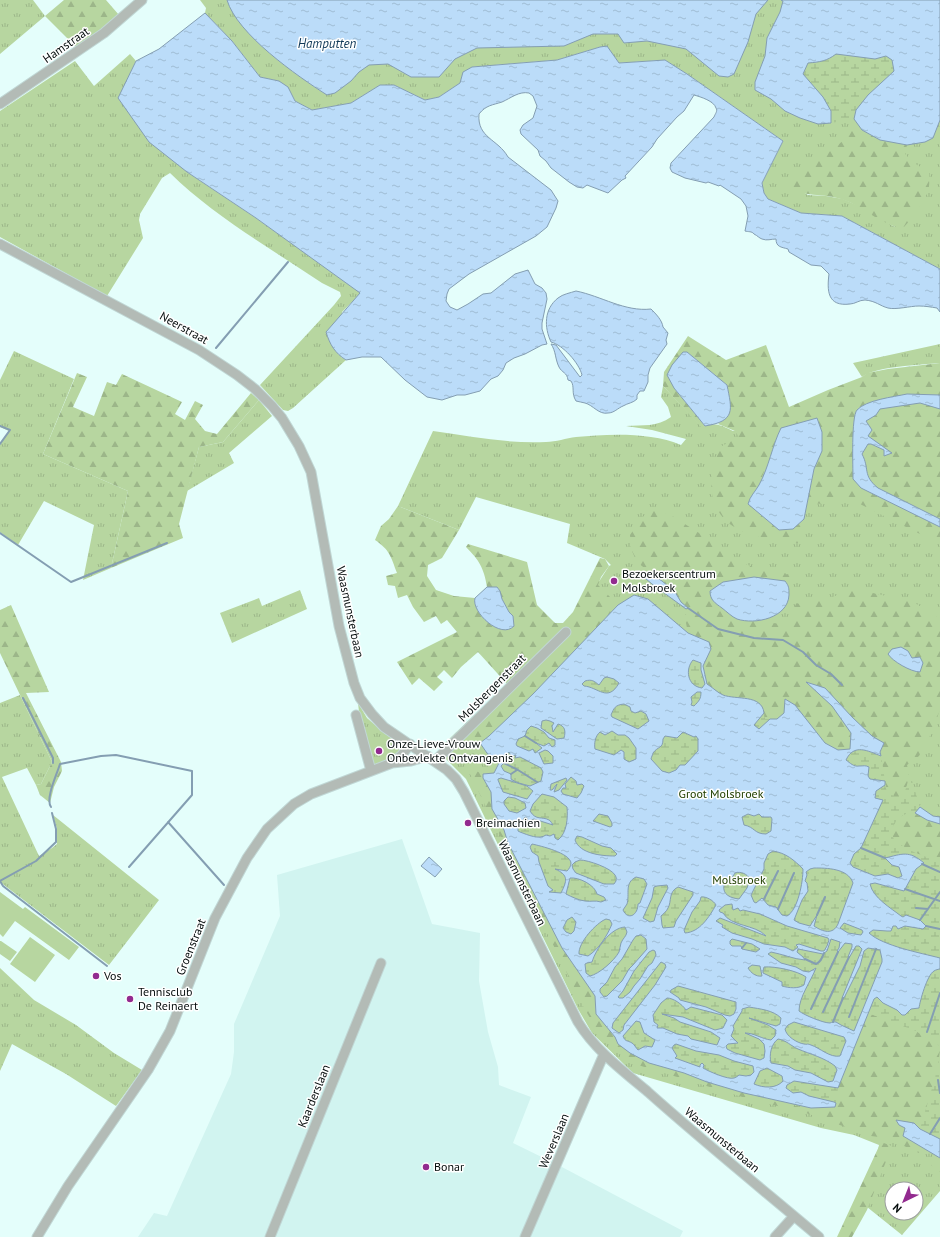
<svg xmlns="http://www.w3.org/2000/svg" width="940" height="1237" font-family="'PT Sans',sans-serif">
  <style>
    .built { fill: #d1f4f0 }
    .grass { fill: url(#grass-tufts); fill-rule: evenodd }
    .forest { fill: url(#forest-firs) }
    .wetland { fill: url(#wetland-marsh) }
    .pitch { fill: #b7d6a0 }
    .water { fill: url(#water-ripples); stroke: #849eb2; fill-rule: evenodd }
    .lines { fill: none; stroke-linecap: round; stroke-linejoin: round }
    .stream { stroke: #849eb2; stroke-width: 2 }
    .minor-casing { stroke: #c0d7d5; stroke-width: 11 }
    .minor { stroke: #b3bbb6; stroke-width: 9 }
    .poi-dot { fill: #922a8f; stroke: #fff; stroke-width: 1.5 }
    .labels { text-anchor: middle; stroke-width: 3; stroke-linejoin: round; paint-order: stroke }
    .street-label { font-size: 12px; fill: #050d0d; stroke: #fff }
    .poi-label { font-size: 12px; fill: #050d0d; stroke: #fff; text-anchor: start }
    .park-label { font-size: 12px; fill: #224000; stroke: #fff }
    .water-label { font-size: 13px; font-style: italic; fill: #113a59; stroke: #fff }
  </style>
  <defs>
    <pattern id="grass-tufts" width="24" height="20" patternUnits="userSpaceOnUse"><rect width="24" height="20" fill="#b7d6a0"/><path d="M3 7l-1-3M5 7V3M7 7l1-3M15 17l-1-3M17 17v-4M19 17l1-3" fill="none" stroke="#9cb689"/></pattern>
    <pattern id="forest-firs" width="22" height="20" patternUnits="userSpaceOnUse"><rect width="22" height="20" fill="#b7d6a0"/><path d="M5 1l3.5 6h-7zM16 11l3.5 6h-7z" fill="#9cb689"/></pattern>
    <pattern id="wetland-marsh" width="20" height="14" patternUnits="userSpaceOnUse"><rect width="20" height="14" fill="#b7d6a0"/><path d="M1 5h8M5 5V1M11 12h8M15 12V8" fill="none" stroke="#9cb689"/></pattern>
    <pattern id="water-ripples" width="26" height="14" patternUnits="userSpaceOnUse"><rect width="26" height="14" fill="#bbdcf9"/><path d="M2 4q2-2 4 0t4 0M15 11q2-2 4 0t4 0" fill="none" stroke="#9fbcd4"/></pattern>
  </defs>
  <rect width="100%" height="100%" fill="#e4fefb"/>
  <path class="built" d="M 402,839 L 432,924 L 480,933 L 479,981 L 488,1032 L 498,1067 L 499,1085 L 531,1097 L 513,1143 L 560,1166 L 683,1231 L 680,1237 L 138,1237 L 154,1213 L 167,1216 L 231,1074 L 234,1052 L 234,1024 L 280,916 L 277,875 Z"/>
  <path class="grass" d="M 0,0 L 33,0 L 45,16 L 0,54 Z
    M 200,0 L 940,0 L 940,269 L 842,216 L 801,213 L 768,199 L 764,193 L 762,183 L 783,141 L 687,74 L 665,60 L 619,63 L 607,47 L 600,47 L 557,60 L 472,67 L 460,83 L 439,97 L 425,100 L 394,85 L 380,85 L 351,103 L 312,110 L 295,101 L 288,88 L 279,81 L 260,77 L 232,41 L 205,13 L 206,8 ZM 786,182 L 865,203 L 895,227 L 859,206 L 843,199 L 826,196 L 808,195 Z
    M 130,54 L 136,61 L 119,98 L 187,172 L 256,218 L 361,293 L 342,312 L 341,357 L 346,360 L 293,408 L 288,411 L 283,410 L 260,385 L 334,305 L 341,296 L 340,292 L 322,283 C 270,248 215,217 170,173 L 162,178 L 140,214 L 139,220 L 143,238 L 107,296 L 0,237 L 0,111 L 75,61 L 94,86 Z
    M 940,344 L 940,363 C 920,365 876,366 862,377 L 853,363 Z
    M 14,351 L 74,379 L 43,454 L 128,491 L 111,568 L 83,580 L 94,525 L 44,501 L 18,545 L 0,532 L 0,445 L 9,431 L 0,427 L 0,380 Z
    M 940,382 L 940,1191 L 902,1235 L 867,1207 L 884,1165 L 876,1161 L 879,1145 L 854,1135 L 821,1128 L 633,1073 L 592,1033 L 578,1009 L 466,779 L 446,759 L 440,749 L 447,741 L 456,747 L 502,704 L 600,580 L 609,566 L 611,565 L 605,559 L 567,543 L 570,524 L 476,497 L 459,530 L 398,506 L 433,431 C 470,436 508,444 546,442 C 556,442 566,438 576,437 C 608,434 651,432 681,445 L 686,439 L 652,430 L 626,426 C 643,425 657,427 671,417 L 668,407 L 661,397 L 663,386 L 702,427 C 713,421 723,426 733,431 ZM 892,1189 L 916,1189 L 916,1213 L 892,1213 Z
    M 259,400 L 272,416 L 229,453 L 234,463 L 187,491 L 199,447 L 223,442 Z
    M 300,590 L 307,609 L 232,643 L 220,613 L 259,598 L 262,606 Z
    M 20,695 L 52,762 L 41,784 L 36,785 L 27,768 L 2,777 L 39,856 L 52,848 L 57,844 L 57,829 L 53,815 L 159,900 L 109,965 L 0,882 L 0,703 Z
    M 358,703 L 367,718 L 384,733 L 397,742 L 400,747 L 400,751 L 396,756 L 374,765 C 366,745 360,725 358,703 Z
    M 0,968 L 34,1000 L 76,1025 L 114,1053 L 142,1070 L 116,1106 L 66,1074 L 12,1044 L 0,1071 Z"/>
  <path class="forest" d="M 64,0 L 106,0 L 119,15 L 101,31 L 77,48 L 45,16 Z
    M 854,119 L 862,130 L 880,140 L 907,145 L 905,154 L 912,162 L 929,172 C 929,177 930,185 928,191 C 923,204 913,218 903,228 C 881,225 864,207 844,200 C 823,192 803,199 785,185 L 787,180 L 806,163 L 826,154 L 844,140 Z
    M 688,336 L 726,360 L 766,345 L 789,407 L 828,390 L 862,377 L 867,373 L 888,369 L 940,363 L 940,519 L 878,488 C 861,475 871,468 862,454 C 864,450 866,445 871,444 L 884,450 L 884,456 L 885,457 L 892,453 L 868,436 L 871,427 L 867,424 L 866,421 L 876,415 L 857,410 L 861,488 L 940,527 L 940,544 L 852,500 L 843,499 L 824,504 L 807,503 L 814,469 L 822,450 L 776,439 L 759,485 L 750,498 L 748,504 L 779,530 L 793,529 L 803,519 L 798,543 C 754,539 705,530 712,473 C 713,465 717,455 720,447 L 739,437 L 735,431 L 718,424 L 728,416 L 727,385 L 687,352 L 674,388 L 705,426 L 702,428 L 663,386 L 664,372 Z
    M 77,373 L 87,377 L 73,407 L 94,416 L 107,382 L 116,385 L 122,374 L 182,402 L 175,414 L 185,420 L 195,401 L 203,405 L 195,419 L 205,431 L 217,434 L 251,393 L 259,400 L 223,442 L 199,447 L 179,524 L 183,538 L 111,568 L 128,491 L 43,454 Z
    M 398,506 L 459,530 L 442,558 L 428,565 L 427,576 L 436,590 L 454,596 L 475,598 L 475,605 L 484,618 L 513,616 L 509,612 L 502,599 L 499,590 L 497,587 L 487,587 C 484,568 479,560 466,547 L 468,544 L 527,562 L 537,605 L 555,623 L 563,623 L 573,612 L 600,558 L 605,559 L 609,566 L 601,577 L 598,585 L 618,605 L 533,694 L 489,736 L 466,751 L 456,747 L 447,741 L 507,684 L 478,652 L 461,667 L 452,678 L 444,670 L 437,677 L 443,682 L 434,691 L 419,678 L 412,685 L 397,662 L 457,632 L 447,620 L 441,624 L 436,616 L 424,622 L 413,607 L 407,595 L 398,598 L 395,586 L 388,585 L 386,576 L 397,573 C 391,557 390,550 375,540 L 381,526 L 389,519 Z
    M 651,509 L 669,514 L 707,538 L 731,558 L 760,570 L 791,575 L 789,587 L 785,581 L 754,577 L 730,580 L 723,582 L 710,591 L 713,602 L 737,619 L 761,619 L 773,617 L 767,620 L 772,623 L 787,624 L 796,604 L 832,597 L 855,589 L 913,602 L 935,615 L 940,620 L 940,709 L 933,730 L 919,756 L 907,765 C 910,777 908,784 903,796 L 894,796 L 887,792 L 880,752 L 884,743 L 872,736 L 852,717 L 825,688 L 807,682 L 832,706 L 851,733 L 850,749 L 838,750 L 825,743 L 795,705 L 785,699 L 784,713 L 777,719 L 765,719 L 757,701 L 723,695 L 707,684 L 703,666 L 711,649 L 709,642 L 688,633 L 685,618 L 688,608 L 681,602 L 674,592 L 637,562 L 631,549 L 630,535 L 641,519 Z
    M 11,605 L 49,692 L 26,693 L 61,762 L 62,771 L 54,787 L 50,803 L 40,795 L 36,785 L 41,784 L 52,762 L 0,653 L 0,610 Z
    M 474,770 L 483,774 L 483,778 L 491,792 L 492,809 L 504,830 L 508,843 L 562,948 L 595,996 L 596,1004 L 619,1044 L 630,1053 L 639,1057 C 674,1069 805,1121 836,1106 L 838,1088 L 868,1013 L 916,1031 L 940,1046 C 940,1073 928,1103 920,1129 L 914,1123 L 905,1128 L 917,1144 L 940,1158 L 940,1172 L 931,1165 L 934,1160 L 935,1154 L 919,1153 L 887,1138 L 871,1136 L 806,1113 L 749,1099 L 638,1065 L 621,1055 L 606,1041 L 597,1030 L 583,1006 L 470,774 Z
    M 911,811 L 940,816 L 940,860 C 922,857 909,851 894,840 L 891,830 L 898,818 Z
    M 881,1142 L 892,1146 L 867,1210 L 852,1237 L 837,1237 Z"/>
  <path class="wetland" d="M 836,54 L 875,59 L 886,56 L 892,60 L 894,71 L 868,95 L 856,110 L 854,119 L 831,123 L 831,111 L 803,74 L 808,63 C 820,62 827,61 836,54 Z
    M 693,660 L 701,663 C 701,672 706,680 704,686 C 689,692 685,670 693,660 Z
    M 607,677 L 614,679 L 619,683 L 610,693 C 599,693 594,687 584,686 L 582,684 L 585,681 Z
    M 697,692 L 701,692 C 701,699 699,701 694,706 L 690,705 L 692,702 L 691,697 Z
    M 624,704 L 646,714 L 650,720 L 638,729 L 612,717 L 611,715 C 614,708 615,705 624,704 Z
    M 764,713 L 765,719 L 770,719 L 759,730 L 754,725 Z
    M 546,720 L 550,721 L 554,723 L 552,726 L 553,732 L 558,724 C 565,726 566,731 564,738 L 557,739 L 541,728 L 542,721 Z
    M 531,726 L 540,729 L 549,738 L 555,740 L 555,745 L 552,747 L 549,743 L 547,743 L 544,746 L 538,743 L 536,744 L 542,748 L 535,753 L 533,750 C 527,751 519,749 516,744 L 518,739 L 525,736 L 528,728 Z
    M 612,731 C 617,734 623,734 627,736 C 634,740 638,751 636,759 L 629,762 L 603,751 L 595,750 C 594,745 595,733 601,732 C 604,731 608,732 612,731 Z
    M 683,732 L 687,735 L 696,736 L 698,739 C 698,743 699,748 697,752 C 692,761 679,769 669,773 L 662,771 L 651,759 L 654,751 L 658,749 L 665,736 L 679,736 Z
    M 860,749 L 865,750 L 881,756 L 885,781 L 870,779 L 868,776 L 869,767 C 865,765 864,766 859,766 C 854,766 850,763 846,760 C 849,754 853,751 860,749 Z
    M 545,750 L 548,751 L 553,756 L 553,763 L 544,764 C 541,760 542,756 539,753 Z
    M 509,752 L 510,755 L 515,754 L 541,768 L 543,772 L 541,781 L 530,786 C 526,785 513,782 511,778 C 510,777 510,774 509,772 L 504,771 L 501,766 L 505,761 L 504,758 Z
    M 910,774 L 920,807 L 915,813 L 911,811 L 898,818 L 891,830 L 894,840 C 909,851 922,857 940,860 L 940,958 C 920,953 884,946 869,933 L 872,930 L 887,931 L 893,926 L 926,926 C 918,917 913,921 903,917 C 894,914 872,894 870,884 L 875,883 L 904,891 L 916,869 L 923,863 L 892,865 L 899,867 L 902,876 L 898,878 L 888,874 L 875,876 L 853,866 L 850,863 L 854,854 L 861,848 L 879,799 L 875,798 L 876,791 L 885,785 L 887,792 L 894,796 L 903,796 L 908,783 Z
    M 571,777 L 578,785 L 582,784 L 584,786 L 581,793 L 577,798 L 563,794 L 561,791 Z
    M 501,778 L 527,786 L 533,791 L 527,799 L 503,792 L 498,780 L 498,779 Z
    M 566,778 L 567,780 L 559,790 L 554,792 L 556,785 L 550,790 L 551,784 Z
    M 542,794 L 554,797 L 567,807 C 567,818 567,833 558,840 L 547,834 L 539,838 L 520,832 L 518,831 L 517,827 L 525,817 L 527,818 L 527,820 L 529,821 L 534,819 L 553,825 C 546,819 535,820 530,811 L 533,804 Z
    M 508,797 L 515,798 L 525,803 L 526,808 L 517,813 L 509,811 L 504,804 L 504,801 Z
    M 599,814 L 608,816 L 612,823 L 612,826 L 610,827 L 593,821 Z
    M 748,814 L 751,816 L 759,814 L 762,817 L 771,817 L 772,819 L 771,831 L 766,834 L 759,834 L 744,825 L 742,817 Z
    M 577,836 L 582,837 L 602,846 L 611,848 L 617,854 L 615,856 C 602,856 580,854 575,841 Z
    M 532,844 C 541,846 571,853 571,863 C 571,866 569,869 567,871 L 556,869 C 570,875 566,882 562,893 L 549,892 L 552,890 L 548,886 L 539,862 L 539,859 L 530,847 Z
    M 773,851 C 786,853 793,860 803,869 C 803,882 798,910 787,916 L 782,915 L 780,910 L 768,905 L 762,898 L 756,903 L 754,902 L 751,895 L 764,869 L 764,863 L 768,854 Z
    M 580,860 L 590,862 L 612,872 L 615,875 L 616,881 L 614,884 L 604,884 L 576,873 L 573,869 L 572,865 L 575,862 Z
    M 814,868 C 827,868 848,868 853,883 L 838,924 C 833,935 822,932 814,926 L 816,917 L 810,926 L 799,923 L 794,920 L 802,900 L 808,891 L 805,882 L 807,875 L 806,872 L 810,869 Z
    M 735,873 C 741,871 747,874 750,879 L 747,888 L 740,899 C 731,898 722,895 724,885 L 730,881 Z
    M 572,877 C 581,879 594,884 597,894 L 606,900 L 601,902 C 595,900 591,902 584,901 C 578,900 572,897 565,894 L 570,878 Z
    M 636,877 L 644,879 L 647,884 L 640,903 L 638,904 C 638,915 628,921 623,910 C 624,908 626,906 627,904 C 630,894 624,883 636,877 Z
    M 657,885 L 667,885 L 668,888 L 658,907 L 654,921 L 650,922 L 643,919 L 652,898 L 654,887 Z
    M 678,887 L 693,892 L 693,895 L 676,921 L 674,927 L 663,928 L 662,925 L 661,916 L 673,891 Z
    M 701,897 L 705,897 L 716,905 C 711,914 704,926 695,931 C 692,933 688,932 685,933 L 684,930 L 692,912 L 700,901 Z
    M 732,904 L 733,910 L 737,908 L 740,911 L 742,910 L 760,914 L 787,926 L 828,938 L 829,939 L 827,946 L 824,951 L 821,951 L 799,944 L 797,948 L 793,951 L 763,944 L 752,939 L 732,933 L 722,927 L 723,925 L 716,921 L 720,918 L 766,935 L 756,929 L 735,923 L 720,912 L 719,910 L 725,905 Z
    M 572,917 L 576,921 L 574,931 L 571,934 L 566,932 L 563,928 L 567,920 Z
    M 606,919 L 609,920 L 612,923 C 608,935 599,949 588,956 L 579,954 L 578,953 C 582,942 588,934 596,927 C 600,924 602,921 606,919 Z
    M 844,923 L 862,930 L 863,932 L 861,935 L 848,933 L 840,928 Z
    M 624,927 L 627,932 C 626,937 623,938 621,943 C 620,946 621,949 619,952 C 614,961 599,974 590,976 L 586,973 L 585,965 L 587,963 L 592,962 C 597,948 609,929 624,927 Z
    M 641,935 L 646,939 L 647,949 L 633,965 L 629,969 L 622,981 L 607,996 L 604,997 L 600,992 L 600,989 L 615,967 L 622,959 L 633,940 L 636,936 Z
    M 732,939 L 752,944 L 760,949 L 756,952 L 742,949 L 741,947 L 732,946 L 730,945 L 730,941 Z
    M 831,939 L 840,941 L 839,948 L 837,951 L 838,952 L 845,943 L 852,944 L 852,947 L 848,957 L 856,946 L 859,946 L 862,949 L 842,998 L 860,966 L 864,951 L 868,948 L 880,950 L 882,959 L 882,962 L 854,1031 L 840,1025 L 836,1022 C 834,1022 832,1022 829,1023 C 822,1023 804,1015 798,1011 L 800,1004 L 815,969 L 809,972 L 803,971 L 796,967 L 781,963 L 768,954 L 771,952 L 801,959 L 805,958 L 797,952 L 798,949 L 823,954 L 829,946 Z
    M 653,950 L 655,951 L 655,957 L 640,979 L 634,986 L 630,992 L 623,998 L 618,997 L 623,991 L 634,971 L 649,952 Z
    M 661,962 L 665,964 L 666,967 L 655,985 L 624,1025 L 623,1030 L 619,1034 L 611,1028 L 613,1023 Z
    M 752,965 L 760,966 L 762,976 C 756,977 752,973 748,968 Z
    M 764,967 C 775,966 798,970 806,977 L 804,985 L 795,988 C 790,986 787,987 782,986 L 782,982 L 763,973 L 763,971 Z
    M 940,969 L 940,1046 L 916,1031 L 868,1013 L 874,999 L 877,997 L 883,1003 L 897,1010 L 902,1015 L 905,1015 L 911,1009 L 919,1008 C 919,1001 928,975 934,971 C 935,970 939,969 940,969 Z
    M 678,986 L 736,1002 L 736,1009 L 734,1014 L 730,1016 L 722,1015 L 719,1012 L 706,1007 L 680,1000 L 670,992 L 671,990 Z
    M 667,998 C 674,998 682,1004 686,1010 L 691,1007 L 722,1015 L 727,1020 L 723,1028 L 715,1030 L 683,1017 L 666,1015 L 693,1026 L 711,1032 L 720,1038 L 717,1045 L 691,1039 L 685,1035 L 677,1034 L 663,1028 L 657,1028 L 654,1022 L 653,1015 L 661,1003 Z
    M 749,1007 C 760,1009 773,1010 781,1018 L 780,1024 L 777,1026 L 750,1018 L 776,1030 L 775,1036 L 771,1040 L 755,1036 L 753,1034 L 746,1033 C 752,1038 759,1038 765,1044 L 765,1051 L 764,1059 L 760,1060 L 735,1053 L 727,1049 L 726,1046 L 728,1044 L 738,1043 L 731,1036 L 734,1029 L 733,1026 L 742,1011 L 742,1009 Z
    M 636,1020 L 640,1022 L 644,1033 L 655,1040 L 652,1047 L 645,1046 L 638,1050 C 636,1048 634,1044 632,1043 C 627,1040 625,1042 623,1036 Z
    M 794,1022 L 844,1037 L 846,1040 L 840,1056 C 830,1058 820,1048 811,1045 C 805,1043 810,1045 804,1044 C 797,1043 786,1036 785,1029 L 788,1025 Z
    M 779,1039 C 786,1040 791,1046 798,1049 C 810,1053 825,1058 835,1066 L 837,1070 L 833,1081 L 828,1082 L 811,1073 L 795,1070 L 782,1065 L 771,1063 C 769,1055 771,1044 779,1039 Z
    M 676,1044 L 696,1051 L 719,1055 L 734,1061 L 753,1066 L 754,1072 L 751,1075 L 746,1076 L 739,1075 C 731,1082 708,1072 701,1066 L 700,1067 L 674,1058 L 677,1056 L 672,1049 L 674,1045 Z
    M 940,1052 L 940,1139 L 920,1129 L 937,1071 Z
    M 767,1068 L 782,1076 L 783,1081 C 776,1089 763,1088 754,1083 L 760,1071 Z
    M 794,1081 L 838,1088 L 836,1103 L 809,1096 L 801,1092 L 793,1093 L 786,1088 L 787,1085 Z"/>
  <path class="pitch" d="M 0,892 L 23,909 L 25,907 L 79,947 L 69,960 L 15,921 L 3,937 L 0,934 Z
    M 30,937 L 55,955 L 35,982 L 10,964 Z
    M 0,941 L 1,941 L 17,952 L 10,961 L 0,954 Z"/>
  <path class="water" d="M 227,0 L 768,0 L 756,14 L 748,42 L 734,74 L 728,77 L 719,76 L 686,49 L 647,41 L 624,43 L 618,34 L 593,34 L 564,46 L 477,48 L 455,59 L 439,77 L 411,77 L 388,64 L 369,65 L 359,72 L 351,81 L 335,93 L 327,95 C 297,76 237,34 227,0 Z
    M 781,0 L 940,0 L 940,120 L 933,138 L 925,142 L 907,145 L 880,140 L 862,130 L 854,119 L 856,110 L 868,95 L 894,71 L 892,60 L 886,56 L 875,59 L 836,54 C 827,61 820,62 808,63 L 803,74 L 823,97 L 831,111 L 831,123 L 818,124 L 800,118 L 785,111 L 771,99 L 755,90 L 755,82 L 765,56 L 767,38 L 780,12 L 783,1 Z
    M 205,13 L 232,41 L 260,77 L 279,81 L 288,87 L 295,101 L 312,110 L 351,103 L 380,85 L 394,85 L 425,100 L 439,97 L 460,83 L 463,72 L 472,67 L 557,60 L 600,47 L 607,46 L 619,63 L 665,60 L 687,74 L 783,141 L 762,183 L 764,193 L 768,199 L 801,213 L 842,216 L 940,269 L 940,312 L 937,308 C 931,307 925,306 919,306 C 910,306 896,310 888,308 C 880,306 876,301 865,300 C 859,300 855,304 850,304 C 827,307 827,290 829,274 L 821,266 L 811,265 L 789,252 L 788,249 C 781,247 776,247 776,239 C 771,239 767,241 762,239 C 759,238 758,236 754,234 C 752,231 748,232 745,231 L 748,216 L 746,206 L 741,199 L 720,185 L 719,186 L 708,182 L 706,183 L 685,178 L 672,172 L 670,168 L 671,163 L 714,117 C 715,114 718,111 716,108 C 714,101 701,97 694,95 L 684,111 L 677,117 L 657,139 L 652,147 L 625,176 L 626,178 L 622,180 L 608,193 L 587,185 L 583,188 L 577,187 L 569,182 L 551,168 L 546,161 L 540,156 L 538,150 L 521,134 L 520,130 L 523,125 L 533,118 L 537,106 L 533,96 L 529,93 C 519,91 511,98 502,102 C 493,105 486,105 479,114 C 477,138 498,139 508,157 L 551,190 L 558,201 L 556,208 L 547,227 L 536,236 L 469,274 L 449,289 L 447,294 L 446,301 L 450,307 L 457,310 L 468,304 L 483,294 L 491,293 L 515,274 L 528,270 L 535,284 L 542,288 L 546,293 L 547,299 L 542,323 L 542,329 L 547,344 L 542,345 L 525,354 L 514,358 L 506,363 L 503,370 L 498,376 L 491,379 L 480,391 L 465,395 L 457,395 L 442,400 L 427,397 L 405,380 L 381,357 L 362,357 L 346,360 C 335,353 330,345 326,332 L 360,293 L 256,218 L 187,172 L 149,142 L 118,98 L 136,61 L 159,49 Z
    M 576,291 C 601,296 625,312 651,309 C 656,314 662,320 663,327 L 668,333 L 666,340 L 667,344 L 650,368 L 648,375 L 648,382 L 644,391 L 640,391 L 637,395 L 637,399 C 633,403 628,403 623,406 C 618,408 614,413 608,413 C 599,415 593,405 585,403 C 582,402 579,402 576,401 C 571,393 575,387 571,381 L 568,380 C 567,372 562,373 559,367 C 555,359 556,351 551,344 L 556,345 L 580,377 L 582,375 C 579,363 563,345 551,342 C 544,327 544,309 558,298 C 563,294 570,293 576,291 Z
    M 683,352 L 687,352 L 727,385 C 732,410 736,421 705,426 L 674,388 L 667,375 L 672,365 Z
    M 907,394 L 940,395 L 940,409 L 920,403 L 880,409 L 876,415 L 866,421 L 872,430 L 868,436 L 892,453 L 884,456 L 884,450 L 871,444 L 868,444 L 862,454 C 870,469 862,475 878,488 L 940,519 L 940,527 L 861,488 L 853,479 C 853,467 851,417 857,410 C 866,400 893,397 907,394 Z
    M 817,418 L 822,432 L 822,451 L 814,469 L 804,519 L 793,529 L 779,530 L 748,504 C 750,496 755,492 759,485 C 769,467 772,446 781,428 Z
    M 639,573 L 651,574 L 662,581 L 675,592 L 681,602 L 688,608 L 686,609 L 652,584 Z
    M 754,577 L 785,581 C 789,586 789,588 789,595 C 788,618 755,625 737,619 C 732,617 726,611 722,608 C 715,603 710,600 710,591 L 723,582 Z
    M 487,587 L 497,587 L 500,591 L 502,599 L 509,612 L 513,616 L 514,626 C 501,640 471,612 475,598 Z
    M 634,595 L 648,599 L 688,633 L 709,642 L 711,649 L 703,666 L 707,684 C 712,687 718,693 723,695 C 736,700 762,694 764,713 L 754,725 L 759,729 L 770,719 L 777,719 L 784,713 L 785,699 L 795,705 L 825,743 L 838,750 L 850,749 L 851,733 L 832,706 L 806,682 L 825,688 L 852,717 L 872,736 L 884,743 L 880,752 L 881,756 C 868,751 854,743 846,760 C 850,763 854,767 859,766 C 864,766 865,765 869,767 L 868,776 L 870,779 L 885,781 L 885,785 L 876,791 L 875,798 L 883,800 L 861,848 L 854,854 L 850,863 L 853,867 L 875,876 L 888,874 L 898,878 L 902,876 L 899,867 L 892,865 L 885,858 C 902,854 909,850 924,863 L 916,869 L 904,891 L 875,883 L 870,884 C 873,898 891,908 901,916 L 903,917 L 906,915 L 920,920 L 926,926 L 923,929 L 905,926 L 898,929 L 896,926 L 893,926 L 891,931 L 887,931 L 873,930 L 869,933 C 883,946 921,953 940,958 L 940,969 C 939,969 935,970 934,971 C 927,975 920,1001 919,1008 L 911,1009 L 905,1015 L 902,1015 L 897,1010 L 883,1003 L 877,997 L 874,999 L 838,1088 L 794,1081 L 787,1085 L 786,1088 L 793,1093 L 801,1092 L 809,1096 L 834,1102 L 836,1103 L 835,1107 L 811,1108 L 744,1093 L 707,1082 L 684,1073 L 649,1063 L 630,1053 L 618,1044 L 615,1037 L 596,1014 L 595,996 L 562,948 L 508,843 L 504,830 L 492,809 L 491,792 L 483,778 L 483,774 L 494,773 L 499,763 L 489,756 L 480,743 L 489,736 L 533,694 L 618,605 ZM 693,660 L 701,663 L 701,670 L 705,684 L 702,688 C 687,686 685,669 693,660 ZM 607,677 L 614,679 L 619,683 C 608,703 598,687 584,686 L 582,684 L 585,681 C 592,679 594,681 599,685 L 604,678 ZM 697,692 L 701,692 C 701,699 699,701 694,706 L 691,705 L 692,702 L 691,697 ZM 624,704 L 630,707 L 631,711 L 635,713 L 641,711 L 646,714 L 649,721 L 638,729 L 612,717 L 611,715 C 614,708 615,705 624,704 ZM 546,720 L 550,721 L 554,723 L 552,726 L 553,732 L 558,724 C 565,726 566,731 564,738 L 557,739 L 541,728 L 542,721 ZM 531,726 L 537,728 L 544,732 L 549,738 L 555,740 L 555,745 L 552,747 L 549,743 L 544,746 L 536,743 L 542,748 L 535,753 L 533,749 L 529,751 L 517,746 L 516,744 L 518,739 L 525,736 L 527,730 ZM 612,731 L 618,735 L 625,735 L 629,738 L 636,748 L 636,759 L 629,762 L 624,759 L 624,752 L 621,750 L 614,755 L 595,749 C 594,744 595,736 600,732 L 605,735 ZM 683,732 L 694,737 L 696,736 L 698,739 L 698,751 L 685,765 L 680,765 L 676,770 L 669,773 L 662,771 L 651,759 C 651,758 653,754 653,753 C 658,746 663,749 663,739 L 665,736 L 677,738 ZM 545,750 L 548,751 L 553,756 L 553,763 L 544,764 L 543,762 L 539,753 ZM 509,752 L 511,756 L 516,755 L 515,758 L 520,757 L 541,768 L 543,772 L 541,781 L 530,786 C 523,784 516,783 511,779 L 511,774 L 504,771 L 501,766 L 505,762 L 504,758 ZM 571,777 L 576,781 L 577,785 L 582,784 L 584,786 L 581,793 L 577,798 L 563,794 L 561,791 L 563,788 L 566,788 L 565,784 ZM 501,778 L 527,786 L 533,791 L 527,799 L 503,792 L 498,780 L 498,779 ZM 566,778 L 567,780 L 559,790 L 554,792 L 557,784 L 552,790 L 550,790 L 551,784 ZM 542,794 L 554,797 L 567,807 C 568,818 567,833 558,840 L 555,838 L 554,834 L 550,836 L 546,835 C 539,840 528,835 520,832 L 518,831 L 518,827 L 525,817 L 527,818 L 528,821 L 534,819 L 553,825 C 552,824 551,821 549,820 C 542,816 536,821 530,811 L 533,804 ZM 508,797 L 515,798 L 525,803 L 526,808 L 517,813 L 509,811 L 504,804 L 504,801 ZM 599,814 L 608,816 L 612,823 L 612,826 L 610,827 L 593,821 ZM 748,814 L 754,816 L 759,814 L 762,817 L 771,817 L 772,819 L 771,831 L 766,834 C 754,834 755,827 744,825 L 742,817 ZM 577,836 L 582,837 L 602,846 L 611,848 L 617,854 L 615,856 C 602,856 580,854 575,840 ZM 532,844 C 541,846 570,853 571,863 C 571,866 569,869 567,871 L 555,869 C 569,875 567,881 561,893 L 549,892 L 553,890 L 548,886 L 539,862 L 538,856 L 532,852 L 530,847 ZM 773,851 C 786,853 794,860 803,869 C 803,882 798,910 787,916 L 782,915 L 776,907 L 768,905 L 762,898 L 756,903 L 754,902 L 751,895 L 764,869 L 764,863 L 768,854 ZM 580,860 C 588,860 611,868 615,875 C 617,878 616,879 616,881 L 614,884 L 604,884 L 576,873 L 573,869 L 572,865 L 575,862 ZM 814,868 C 826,868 848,868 853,883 L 838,924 C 833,935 823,932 814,926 L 817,915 L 810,926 L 799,923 L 794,920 L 802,900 L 808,891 L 807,883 L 805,881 L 807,875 L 806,872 L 810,869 ZM 735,873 C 741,871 747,874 750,879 L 747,888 L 739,899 C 731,898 722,895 724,885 L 730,881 ZM 636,877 L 644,879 L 647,884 L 640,903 L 638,904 C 638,915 628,921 623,910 C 624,908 626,906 627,904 C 630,894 624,883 636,877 ZM 570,878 C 579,877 595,885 597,894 L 604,897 L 606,900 L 601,902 C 595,900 591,902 585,901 C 578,900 572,897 566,894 ZM 657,886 L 667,885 L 668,888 L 658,907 L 654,921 L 650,922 L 643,918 L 652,898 L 654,887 ZM 678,887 L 693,892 L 693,895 L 676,921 L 674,927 L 663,928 L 662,925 L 661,916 C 663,914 667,911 668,908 C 672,901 668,892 678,887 ZM 701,897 C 706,896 714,901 716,905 C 709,917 700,932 685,933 L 684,930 L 692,912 L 700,901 ZM 732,904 L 733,910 L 738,908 L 740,911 L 743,910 L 760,914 L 787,926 L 828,938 L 829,940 L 827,946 L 824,951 L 821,951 L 799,944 L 796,945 L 798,947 L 793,951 L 785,947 L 764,944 L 752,939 L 732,933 L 722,927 L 723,925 L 716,921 L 720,918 L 766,936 C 755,924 731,927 723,913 L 720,912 L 719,910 L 725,905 ZM 572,917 L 576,922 L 574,931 L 571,934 L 566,932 L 563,928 L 567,920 ZM 606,919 L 610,920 L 612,924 C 607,936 599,949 588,956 L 579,954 C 578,943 596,923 606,919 ZM 844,923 L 862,930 L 863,932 L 861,935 L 848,933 L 840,928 ZM 625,927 L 627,932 C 626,937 623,938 621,943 C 620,946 620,949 619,952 C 614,961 599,974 590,976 L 586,973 L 585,964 L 587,963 L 592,962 C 596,949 610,928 625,927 ZM 641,935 L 646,939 L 647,949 L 633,965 L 629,969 L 622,981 L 607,996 L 604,997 L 600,992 L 600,989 L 607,982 L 615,967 L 622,959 L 633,940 L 636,936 ZM 732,939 L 752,944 L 760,949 L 756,952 L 742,949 L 741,946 L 732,946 L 730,944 L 730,941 ZM 831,939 L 840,942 L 839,948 L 837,951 L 838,952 L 845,943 L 852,944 L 852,947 L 848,957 L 849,958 L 856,946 L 859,946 L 862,949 L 842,998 L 844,998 L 860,966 L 864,951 L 868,948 L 880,950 L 882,959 L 882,962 L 854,1031 L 841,1025 L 836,1022 C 834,1022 832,1022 830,1023 C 823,1023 804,1015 799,1011 C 799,997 811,981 816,968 L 809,972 L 803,971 L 796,967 L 781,963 L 768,954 L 771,952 C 782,954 793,959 805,960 L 803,957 L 797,952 L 798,949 L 823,954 L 827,951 ZM 653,950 L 655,951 L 656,955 L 652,963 L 648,966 L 640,979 L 634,986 L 630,992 L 623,998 L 619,998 L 618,997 L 623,991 L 634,971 L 649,952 ZM 661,962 L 665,964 L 666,967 L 655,985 L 624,1025 L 623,1030 L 619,1033 L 612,1028 L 613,1023 ZM 752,965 L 760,966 L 762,976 C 756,977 751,973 748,968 ZM 764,967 C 775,966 798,971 806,977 L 804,985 C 798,989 789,988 782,986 L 782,982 L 763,973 L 763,971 ZM 678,986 L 736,1002 L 736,1009 L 734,1014 L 730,1016 L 725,1015 L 706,1007 L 680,1000 L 679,998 L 670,992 L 671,990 ZM 667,998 C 673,998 682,1004 686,1010 L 691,1007 L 722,1015 L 727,1020 L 723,1028 L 715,1030 L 683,1017 L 662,1014 L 674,1018 L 680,1022 L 711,1032 L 720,1038 L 717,1045 L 691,1039 L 688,1036 L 677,1034 L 663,1028 L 657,1028 L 658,1025 L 654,1022 L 653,1015 L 661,1003 ZM 749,1007 C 760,1009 773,1010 781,1018 L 780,1024 L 776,1026 L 749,1018 L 768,1025 L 776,1030 L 775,1036 L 771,1040 C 762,1039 754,1033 745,1033 L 759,1039 L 764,1044 L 765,1051 L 764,1058 L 760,1060 L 735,1053 L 727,1049 L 726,1046 L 728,1044 L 738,1043 L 731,1036 L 734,1029 L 733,1026 L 742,1011 L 742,1009 ZM 636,1021 L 640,1022 L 644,1033 L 655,1040 L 652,1047 L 645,1046 L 638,1050 C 636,1048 634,1044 632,1043 C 627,1040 625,1042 623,1036 ZM 794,1022 L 844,1037 L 846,1041 L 840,1056 C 830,1058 820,1048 811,1045 C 805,1043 810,1045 804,1044 C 797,1043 786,1036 785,1029 L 788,1025 ZM 778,1039 C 786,1040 791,1046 798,1049 C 810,1054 825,1058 835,1066 L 837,1070 L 833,1081 L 828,1082 L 811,1073 L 795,1070 L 788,1066 L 771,1063 C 769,1055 771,1044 778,1039 ZM 676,1044 L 696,1051 L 719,1055 L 734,1061 L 753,1066 L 754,1072 L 751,1075 L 746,1076 L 739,1075 C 738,1076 735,1078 734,1078 C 728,1080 708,1071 703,1068 L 704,1065 L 702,1063 L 700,1065 L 700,1067 L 675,1058 L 677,1056 L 672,1048 L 674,1045 ZM 767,1068 L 782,1076 L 783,1081 C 776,1089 763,1088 754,1084 L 760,1071 Z
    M 901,647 L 908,651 L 912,658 L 920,657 L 923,663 L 920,672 C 911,672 892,661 888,654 L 892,649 Z
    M 920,807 L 933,816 L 940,817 L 940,824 L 927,820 L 915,813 Z
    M 429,857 L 442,869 L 435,877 L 421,866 Z
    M 896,1120 L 914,1123 L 920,1129 L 940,1139 L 940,1158 L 903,1136 L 905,1128 L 899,1125 Z"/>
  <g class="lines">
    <path class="stream" d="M 216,348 L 288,262
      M 0,426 L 10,430 L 0,444
      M 0,533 L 71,582 L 167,543
      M 688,608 L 718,629 L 754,638 L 783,640 L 803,652 L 816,665 L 831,674 L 842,685
      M 23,698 L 53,758 L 53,763
      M 525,736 L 536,743
      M 504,763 L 518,770 L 537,782
      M 511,774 L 517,770
      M 51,807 C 45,799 57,774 60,764 L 101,756 L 116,755 L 192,771 L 192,795 L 129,867
      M 168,822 L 224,885
      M 861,848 L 885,858
      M 922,864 L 940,872
      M 0,881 L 3,886 L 107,966
      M 0,881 L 36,861 L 56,842 L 56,829 L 52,813
      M 905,889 L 940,901
      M 764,899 L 778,871
      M 916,908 L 928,909
      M 778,909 L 794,873
      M 817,915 L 825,897
      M 920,920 L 940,892
      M 926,926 L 940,929
      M 742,948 L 746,943
      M 805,959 L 816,964 C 821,962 822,958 824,953
      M 811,1009 L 838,952
      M 823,1012 L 849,957
      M 849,1017 L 876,949
      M 833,1022 L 843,998
      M 927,1032 L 940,993
      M 938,1080 L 940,1093
      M 930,1134 L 940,1118"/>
    <g class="minor-casing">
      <path id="minor" d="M 0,104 L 104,33 L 142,0
        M 0,244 L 199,350 L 237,375 L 255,389 L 272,406 L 282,418 L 299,446 L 311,472 L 339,626 L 354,683 L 360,698 L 372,714 L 384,727 L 447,770 L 456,779 L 464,792 L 578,1022 C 595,1050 623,1071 648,1092 C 704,1142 762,1189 819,1237
        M 356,715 L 371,771
        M 435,761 L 566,632
        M 392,763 L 402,755 L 410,744
        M 37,1237 L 68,1186 L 148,1070 L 170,1031 L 215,918 L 247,858 L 267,829 L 294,804 L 311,794 L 392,763 L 411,761 L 428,756
        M 270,1237 L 381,963
        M 525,1237 L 604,1054
        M 775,1237 L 794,1216"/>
    </g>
    <use href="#minor" class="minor"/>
  </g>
  <g class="poi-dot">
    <circle cx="614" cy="581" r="4"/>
    <circle cx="379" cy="751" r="4"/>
    <circle cx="468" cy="823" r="4"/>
    <circle cx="96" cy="976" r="4"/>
    <circle cx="130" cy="999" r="4"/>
    <circle cx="426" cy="1167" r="4"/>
  </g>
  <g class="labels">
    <g class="street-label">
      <text transform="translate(66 45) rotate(-35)" y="4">Hamstraat</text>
      <text transform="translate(184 328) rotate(29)" y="4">Neerstraat</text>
      <text transform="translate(350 612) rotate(78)" y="4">Waasmunsterbaan</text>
      <text transform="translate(492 688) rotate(-45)" y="4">Molsbergenstraat</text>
      <text transform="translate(522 883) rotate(64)" y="4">Waasmunsterbaan</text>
      <text transform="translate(191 947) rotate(-68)" y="4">Groenstraat</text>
      <text transform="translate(314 1096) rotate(-68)" y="4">Kaarderslaan</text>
      <text transform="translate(722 1140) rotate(40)" y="4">Waasmunsterbaan</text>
      <text transform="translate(554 1141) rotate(-67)" y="4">Weverslaan</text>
    </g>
    <g class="poi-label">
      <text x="622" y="578">Bezoekerscentrum<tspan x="622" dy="14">Molsbroek</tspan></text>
      <text x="387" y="748">Onze-Lieve-Vrouw<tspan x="387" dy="14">Onbevlekte Ontvangenis</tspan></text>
      <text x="476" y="827">Breimachien</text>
      <text x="104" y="980">Vos</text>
      <text x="138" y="996">Tennisclub<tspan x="138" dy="14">De Reinaert</tspan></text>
      <text x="434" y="1171">Bonar</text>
    </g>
    <g class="park-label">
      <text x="721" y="798">Groot Molsbroek</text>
      <text x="739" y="884">Molsbroek</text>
    </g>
    <g class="water-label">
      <text x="327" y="48">Hamputten</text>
    </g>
  </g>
  <g transform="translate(904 1201) rotate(223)"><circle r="19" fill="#ffffff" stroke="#9b9e9e"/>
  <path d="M0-3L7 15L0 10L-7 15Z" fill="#922a8f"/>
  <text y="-6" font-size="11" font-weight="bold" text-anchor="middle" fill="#050d0d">N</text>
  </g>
</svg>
